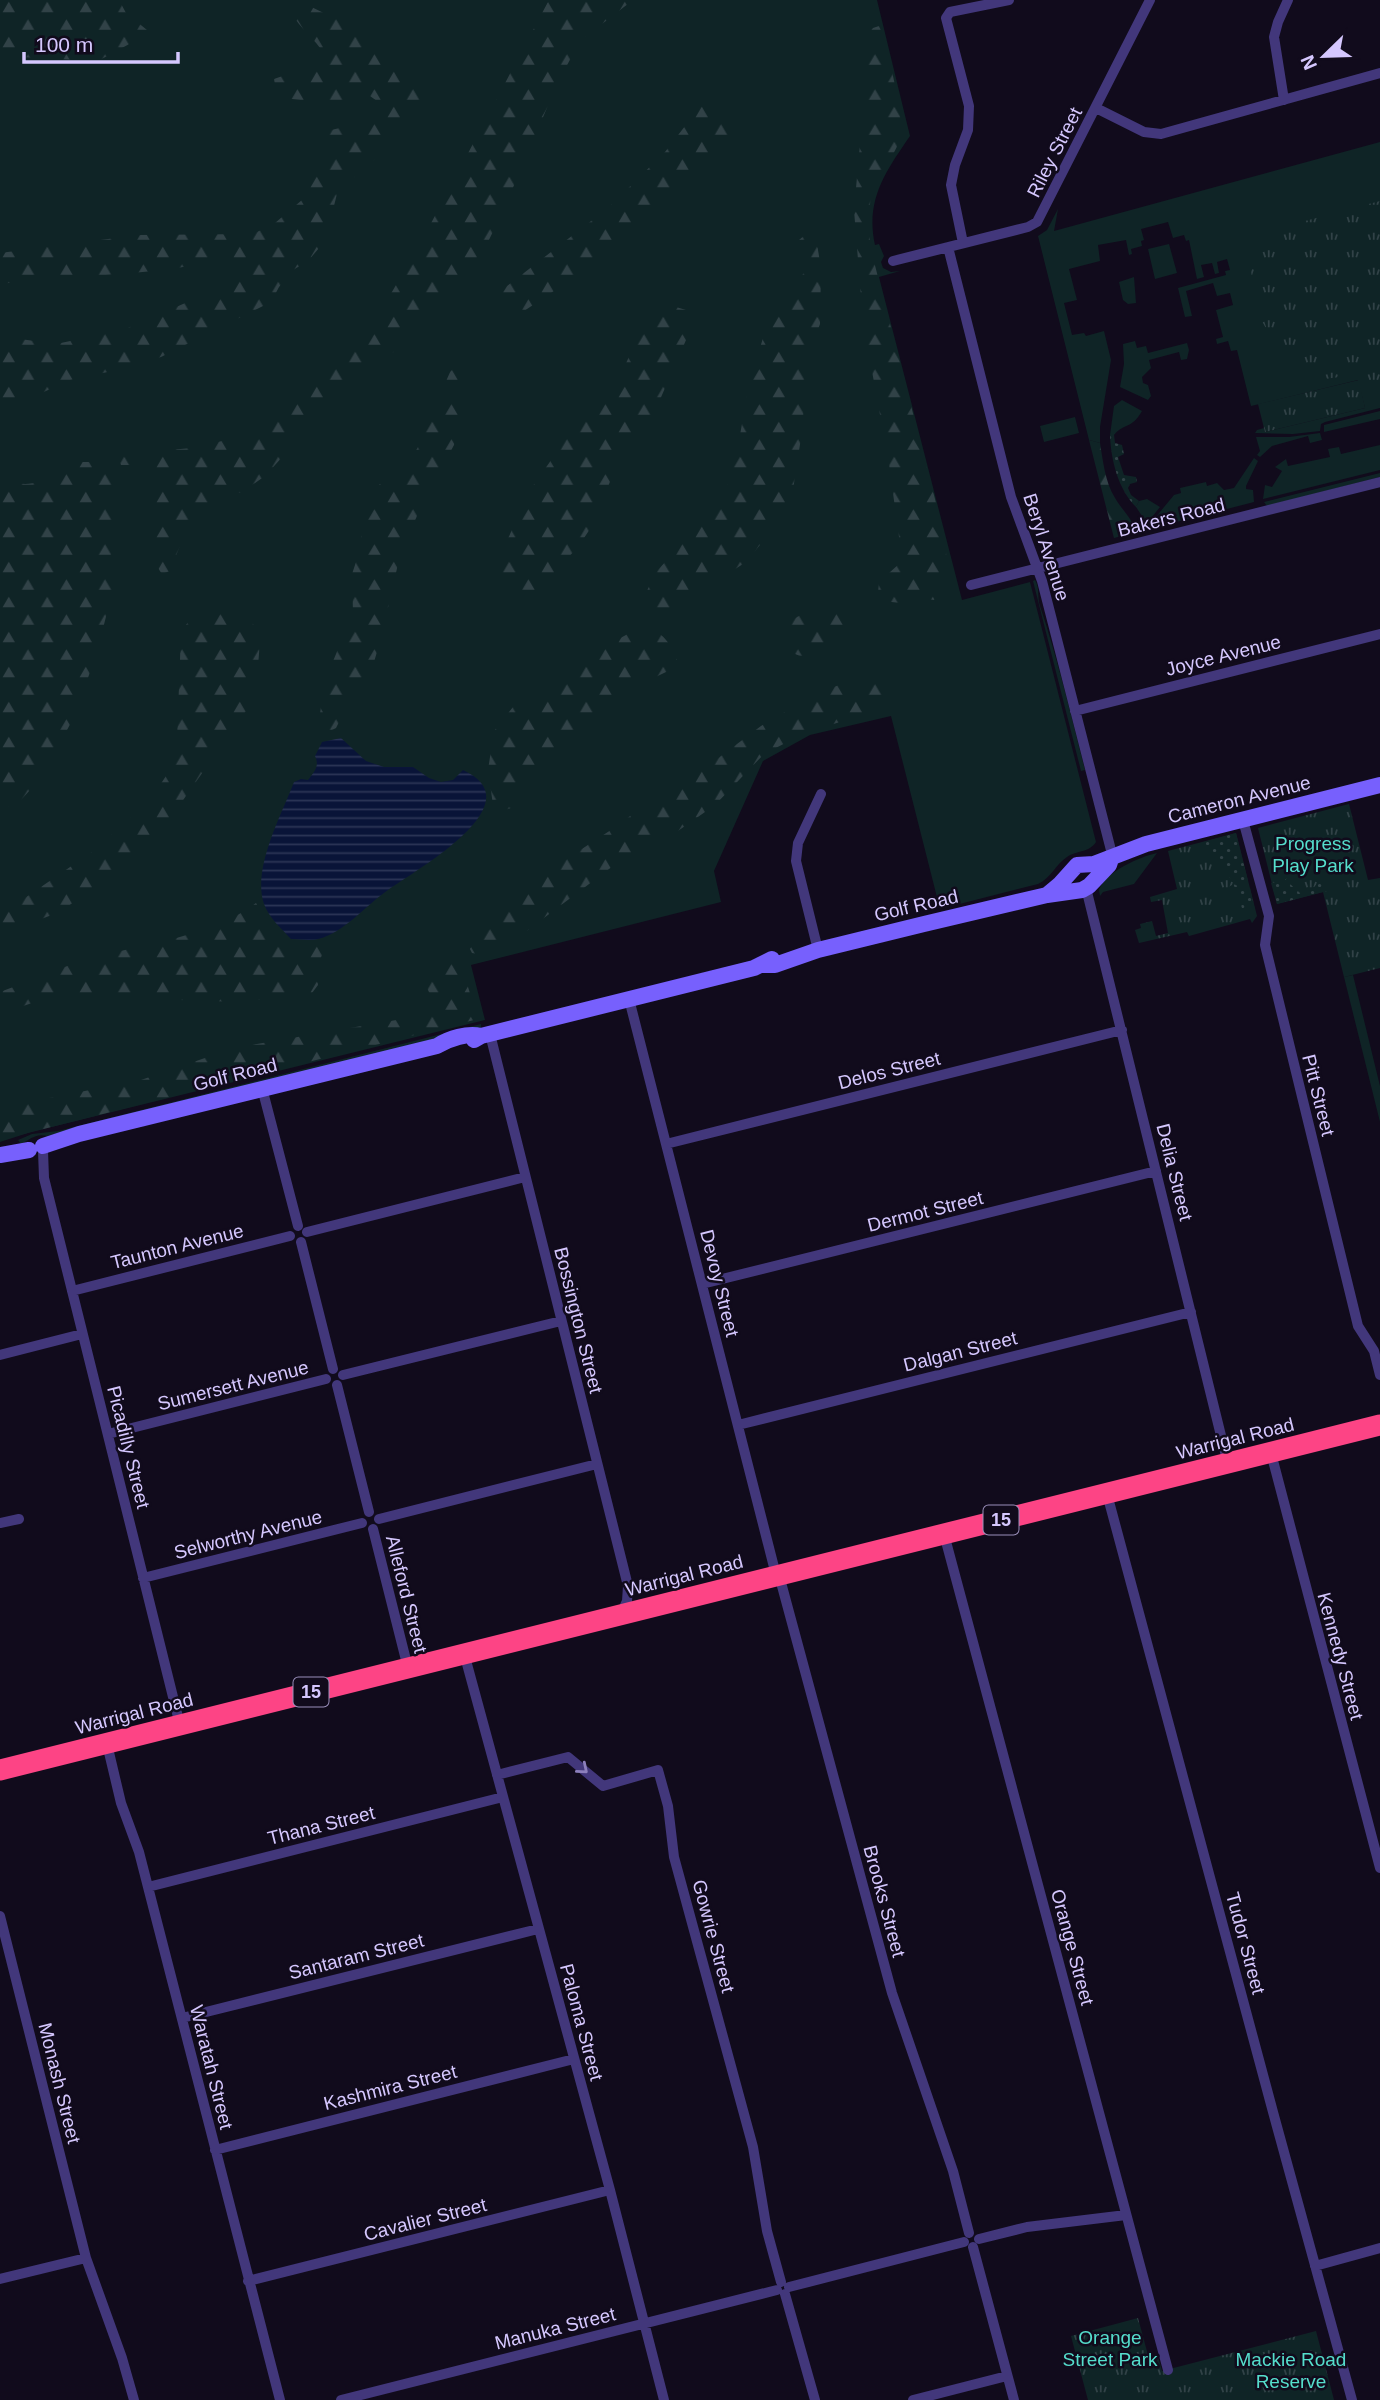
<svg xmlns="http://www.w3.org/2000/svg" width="1380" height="2400" font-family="Helvetica,sans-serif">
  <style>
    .grass { fill: #0f2426 }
    .forest { fill: url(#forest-firs) }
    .park { fill: url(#park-tufts) }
    .garden { fill: url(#garden-dots) }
    .water { fill: url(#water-rules) }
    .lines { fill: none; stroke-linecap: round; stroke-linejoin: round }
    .street { stroke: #42377b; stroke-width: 10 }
    .secondary { stroke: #7760fd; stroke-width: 16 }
    .highway { stroke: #fd4485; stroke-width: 21 }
    .oneway { stroke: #8c7fbc }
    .labels { text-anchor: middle; stroke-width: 5; stroke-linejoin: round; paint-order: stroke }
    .shield { fill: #110b1c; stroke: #9a8fba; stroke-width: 2 }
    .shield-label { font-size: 18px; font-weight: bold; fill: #d5c7fe }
    .street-label { font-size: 19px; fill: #d5c7fe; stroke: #110b1c }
    .park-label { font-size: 19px; fill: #5dc; stroke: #110b1c }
  </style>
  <defs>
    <pattern id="forest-firs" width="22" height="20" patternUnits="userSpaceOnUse" patternTransform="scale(1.75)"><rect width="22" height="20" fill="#0f2426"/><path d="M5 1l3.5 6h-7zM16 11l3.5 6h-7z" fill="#314247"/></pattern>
    <pattern id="park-tufts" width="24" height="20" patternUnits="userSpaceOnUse" patternTransform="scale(1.75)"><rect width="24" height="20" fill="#0f2426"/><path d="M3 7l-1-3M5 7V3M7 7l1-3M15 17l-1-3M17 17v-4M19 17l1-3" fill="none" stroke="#314247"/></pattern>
    <pattern id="garden-dots" width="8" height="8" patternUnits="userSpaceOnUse" patternTransform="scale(1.75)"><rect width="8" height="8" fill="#0f2426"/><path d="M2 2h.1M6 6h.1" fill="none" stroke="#314247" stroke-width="1.8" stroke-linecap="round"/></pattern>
    <pattern id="water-rules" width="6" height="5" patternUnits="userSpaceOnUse" patternTransform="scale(1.75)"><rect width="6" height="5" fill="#091438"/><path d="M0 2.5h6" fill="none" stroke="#2c3556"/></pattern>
  </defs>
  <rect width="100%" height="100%" fill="#110b1c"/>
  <path class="grass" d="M 0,0 L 877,0 L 910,136 C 886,171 865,200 875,245 L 879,244 L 884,256 L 881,262 L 883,268 L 891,272 L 900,271 L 879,277 L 962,600 L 1030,582 L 1096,842 C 1089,853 1077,850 1067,857 C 1056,864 1051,878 1038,884 L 940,909 L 891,716 L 810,735 L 763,761 L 714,871 L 721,902 L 471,965 L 485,1020 L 31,1132 L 0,1142 Z
    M 1380,142 L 1380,408 L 1325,422 L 1321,424 L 1320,431 L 1293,434 L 1255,433 L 1257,430 L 1264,428 L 1265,432 L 1365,408 L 1358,380 L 1251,406 L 1237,350 L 1231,351 L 1228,341 L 1217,344 L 1216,339 L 1223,337 L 1216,310 L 1233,305 L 1230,293 L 1217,296 L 1213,283 L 1186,291 L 1192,316 L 1185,317 L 1178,288 L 1226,275 L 1225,271 L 1230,270 L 1227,259 L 1217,262 L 1219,273 L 1215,274 L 1212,263 L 1201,265 L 1204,277 L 1197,279 L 1189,240 L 1186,241 L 1184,235 L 1173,238 L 1168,222 L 1141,229 L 1144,240 L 1141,241 L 1142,246 L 1131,249 L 1132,254 L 1129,255 L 1126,240 L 1098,245 L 1100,261 L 1069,269 L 1077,300 L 1064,303 L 1072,335 L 1084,333 L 1086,336 L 1104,331 L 1111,360 L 1100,427 L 1100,443 L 1089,440 L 1038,236 L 1047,230 L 1058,209 L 1054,231 Z
    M 1169,244 L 1177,273 L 1155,279 L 1148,249 Z
    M 1134,277 L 1136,303 L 1128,304 L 1123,300 L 1119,282 Z
    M 1135,341 L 1137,348 L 1146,346 L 1148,353 L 1187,343 L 1189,350 L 1187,359 L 1181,360 L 1179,352 L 1149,360 L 1151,368 L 1142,377 L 1143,383 L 1148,385 L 1151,396 L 1148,400 L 1120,387 L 1124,364 L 1123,344 Z
    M 1122,400 L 1142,411 C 1131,430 1125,422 1114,435 L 1110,435 L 1114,406 Z
    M 1380,411 L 1380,419 L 1324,432 L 1324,425 Z
    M 1075,417 L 1079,433 L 1044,442 L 1040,426 Z
    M 1320,433 L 1322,440 L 1310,443 L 1308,436 L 1272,446 L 1260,457 L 1257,455 L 1260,451 L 1256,437 L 1289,437 Z
    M 1380,445 L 1380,470 L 1263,499 L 1265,485 L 1272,487 L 1282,471 L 1275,467 L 1286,459 L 1288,466 L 1330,457 L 1328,449 L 1339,447 L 1341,454 Z
    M 1254,458 L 1258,461 L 1246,486 L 1246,489 L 1253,490 L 1254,502 L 1157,527 L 1155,518 L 1174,495 L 1181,493 L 1180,488 L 1206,482 L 1207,486 L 1217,483 L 1224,490 L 1234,488 Z
    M 1380,473 L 1380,477 L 1267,506 L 1264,502 Z
    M 1147,499 L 1160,507 L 1152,517 L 1154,527 L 1147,529 L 1144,519 L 1136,507 L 1139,501 Z
    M 1035,580 C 1040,588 1037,597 1040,606 C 1058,660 1071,715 1085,770 L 1081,771 L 1033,581 Z
    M 1157,853 L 1134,884 L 1103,892 L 1100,896 L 1099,890 C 1105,872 1139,857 1157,853 Z
    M 1353,975 L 1380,1086 L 1380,1122 L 1344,977 Z
    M 481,1024 L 481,1028 L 47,1136 C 35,1133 30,1140 21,1144 L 18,1140 L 32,1134 L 58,1131 Z"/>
  <path class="forest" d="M 0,0 L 119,0 L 126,13 L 147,30 L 144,36 L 98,61 L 0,56 Z
    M 297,0 L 365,33 L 397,63 L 420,76 L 426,93 L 424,105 L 367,167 L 338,190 L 325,241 L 308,261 L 293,270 L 279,287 L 271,302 L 161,357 L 117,370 L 70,380 L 0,412 L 0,382 L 6,373 L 0,363 L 0,329 L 13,338 L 56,344 L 123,330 L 243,278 L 253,271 L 253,266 C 247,262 240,259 233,259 C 210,259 186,268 163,270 C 109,276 54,277 0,284 L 0,253 L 139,235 L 253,234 L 275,223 L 302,200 L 323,158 L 323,140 L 331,130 L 371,121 L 379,113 L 377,101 L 370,96 C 339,103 312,103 281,97 L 276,90 L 274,79 L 294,72 L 319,55 L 320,48 C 311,35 293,22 290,7 Z
    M 549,0 L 633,0 L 580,41 L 558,82 L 503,211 L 485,248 L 403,344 L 377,366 L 333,389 L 308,412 L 296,430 L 285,454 L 265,476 L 242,492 L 221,497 L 203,505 L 187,528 L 170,571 L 162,574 C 138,543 171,495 146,465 L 121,465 L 119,460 L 123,454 L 192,448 L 252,434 L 292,405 L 351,347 L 376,319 L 419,246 Z
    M 879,26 C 886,38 904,119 901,133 C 898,153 882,168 874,186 C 867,205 870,227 870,246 L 945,538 C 947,560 949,582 934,600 L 922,598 L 901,603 L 882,601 L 878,593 L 879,582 L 899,564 L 900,544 L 889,464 L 863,322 L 854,210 L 864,100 L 860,60 L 865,38 L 873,28 Z
    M 710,100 C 725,104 729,115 736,128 L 728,143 L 694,170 L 640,225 L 581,273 L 518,315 L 509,316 L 499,309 L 499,298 L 507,286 L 608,208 L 665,152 L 699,108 Z
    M 805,235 L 812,236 L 817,244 L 821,268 L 820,324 L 805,365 L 803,425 L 792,496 L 773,529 L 746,562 L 697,594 L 674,617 L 661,618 L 648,607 L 645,596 L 654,574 L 700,525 L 728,484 L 740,435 L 749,384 L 767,325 L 780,302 L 804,273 L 807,260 L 798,250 L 799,240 Z
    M 676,307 L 686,310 L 690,322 L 686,340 L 655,411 L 628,443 L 611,479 L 594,523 L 578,547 L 532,596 L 522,597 L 502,592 L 497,585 L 496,566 L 528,493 L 573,429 L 616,385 L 639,335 L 658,311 Z
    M 458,364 L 463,367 L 465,388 L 454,445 L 422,505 L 401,551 L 381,638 L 367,686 L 345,710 L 336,728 L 328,732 L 322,729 L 319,722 L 324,683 L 353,613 L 352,574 L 361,547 L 361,509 L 375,488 L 398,470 L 417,449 L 450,372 Z
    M 1089,440 L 1100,443 C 1103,461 1105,482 1115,498 C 1122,510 1132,518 1136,532 L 1114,538 Z
    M 82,462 L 104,462 L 110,474 L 115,503 L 111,544 L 112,593 L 97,652 L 75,715 L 42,777 L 20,801 L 0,811 L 0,475 C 26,496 58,475 82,462 Z
    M 219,605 L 249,614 L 260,641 L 257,679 L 246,711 L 169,820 L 142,849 L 62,911 L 0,935 L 0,915 L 92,852 L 150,800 L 170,770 L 177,740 L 181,632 L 191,618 Z
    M 825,608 L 841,611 L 864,608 L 869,619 C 856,629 840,647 824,652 C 811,657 792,660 786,644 C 784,639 783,632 786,628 C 792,615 812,611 825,608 Z
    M 639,628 C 662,629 669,641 677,660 L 666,672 L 606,701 L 562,741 L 515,793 L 511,808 L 502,811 L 493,805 L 488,770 L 494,731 L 513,707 L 544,690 L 570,665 Z
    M 883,675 L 890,689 L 889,699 L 881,709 L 805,733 L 764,754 L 715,805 L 665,840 L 613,866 L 504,948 L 478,954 L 472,953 L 470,949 L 476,938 L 568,858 L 614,828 L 657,796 L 713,762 L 761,726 L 817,693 L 856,679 Z
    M 256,903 L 270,927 L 286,944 L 311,944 L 324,949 L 318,966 L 318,985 L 312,993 L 240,1002 L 150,999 L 118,995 L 76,993 L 32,1003 L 0,1014 L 0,992 C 30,981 61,967 92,958 C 144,944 213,936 256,903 Z
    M 458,955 L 478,1019 L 0,1140 L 0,1099 L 49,1098 L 141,1080 L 234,1048 L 437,1013 L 444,1006 L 441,998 L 430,994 L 426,986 L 445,960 Z"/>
  <path class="park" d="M 1380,201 L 1380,395 L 1375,396 L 1367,376 L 1361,374 L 1310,381 L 1279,350 L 1257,313 L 1250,264 L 1254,251 L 1275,229 Z
    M 1359,380 L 1365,408 L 1265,432 L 1258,404 Z
    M 1349,804 L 1368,880 L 1380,878 L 1380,968 L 1344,977 L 1323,892 L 1277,904 L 1258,828 Z
    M 1236,833 L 1257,916 L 1252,923 L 1250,919 L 1189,936 L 1187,932 L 1139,943 L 1135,930 L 1141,928 L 1140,924 L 1152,921 L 1156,936 L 1168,933 L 1162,900 L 1151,902 L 1150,897 L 1177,889 L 1168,851 Z
    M 1138,2318 L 1149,2359 L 1158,2357 L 1162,2371 L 1316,2331 L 1334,2400 L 1088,2400 L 1071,2336 Z"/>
  <path class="garden" d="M 1110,435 L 1114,435 L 1115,443 L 1122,445 L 1124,454 L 1118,457 L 1124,475 L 1136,477 L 1137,482 L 1130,484 L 1128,488 L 1131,495 L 1139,501 L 1136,507 C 1118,489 1111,460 1110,435 Z
    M 1236,833 L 1248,881 L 1240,883 L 1230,878 L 1224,863 L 1209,855 L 1204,842 Z
    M 1291,873 L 1295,876 L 1289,883 L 1300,893 L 1309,893 L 1321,879 L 1324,880 L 1323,888 L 1327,891 L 1277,904 L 1271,883 L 1285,880 Z
    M 1234,884 L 1241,888 L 1250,888 L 1255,910 L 1243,912 L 1237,890 L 1232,891 L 1228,887 Z"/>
  <path class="water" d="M 341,738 L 366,761 L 384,767 L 413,767 L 429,778 L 441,782 L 453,780 L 463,770 C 536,803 416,870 388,890 C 366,905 344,933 318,939 C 310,941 299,939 291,939 C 281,928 269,918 264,904 C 252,869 281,816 294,782 L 301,779 L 308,780 C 314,772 320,766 315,756 L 322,742 Z"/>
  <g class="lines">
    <path class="street" d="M 1284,100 L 1274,37 L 1278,22 L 1288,0
      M 1096,108 L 1144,132 L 1161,134 L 1380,73
      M 963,243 L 951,185 L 955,165 L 968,130 L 969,106 L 946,18 L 950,12 L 1009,0
      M 948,247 L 1011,497 L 1042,581 L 1113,858
      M 893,261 L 1028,227 L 1037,222 L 1150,0
      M 971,585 L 1380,482
      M 1075,711 L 1380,634
      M 1243,820 L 1269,916 L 1265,945 L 1358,1326 L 1374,1351 L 1380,1375
      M 1086,888 L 1228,1464
      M 818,950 L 796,861 L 798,843 L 821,794
      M 629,999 L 776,1575
      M 490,1034 L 628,1586 L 627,1601 L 621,1614
      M 262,1088 L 298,1226
      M 666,1144 L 1122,1030
      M 43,1151 L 44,1178 L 180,1725
      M 307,1232 L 525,1177
      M 301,1242 L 333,1369
      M 702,1284 L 1156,1171
      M 72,1291 L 290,1236
      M 0,1355 L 82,1334
      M 343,1375 L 561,1321
      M 337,1385 L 369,1512
      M 738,1425 L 1191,1312
      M 108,1434 L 326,1379
      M 1271,1453 L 1380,1868
      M 1107,1494 L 1273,2112 L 1352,2400
      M 379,1519 L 597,1464
      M 0,1523 L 19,1519
      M 373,1529 L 408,1668
      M 944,1534 L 1168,2370
      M 779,1575 L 892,1993 L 953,2171 L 969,2233
      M 143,1578 L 362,1523
      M 464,1653 L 610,2190 L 664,2400
      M 107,1744 L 121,1803 L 139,1852 L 280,2400
      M 497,1775 L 568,1757 L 603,1786 L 658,1770 L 668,1806 L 674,1857 L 753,2147 L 767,2231 L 781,2282
      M 148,1887 L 503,1797
      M 0,1916 L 86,2258 L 122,2358 L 134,2400
      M 182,2018 L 538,1929
      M 215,2150 L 574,2059
      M 979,2239 L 1027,2227 L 1126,2215
      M 973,2247 L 1014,2400
      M 1315,2266 L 1380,2248
      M 0,2279 L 86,2258
      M 248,2281 L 610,2190
      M 789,2287 L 964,2242
      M 785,2294 L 815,2400
      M 341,2400 L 777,2290
      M 913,2400 L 1007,2376"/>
    <path class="secondary" d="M 1047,895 L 1059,885 L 1077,865 L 1094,864 L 1146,844 L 1380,785
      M 764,965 L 775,965 L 818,950 L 924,924 L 1047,895 L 1082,890 L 1089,886 L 1109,865 L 1111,859
      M 474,1040 L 481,1036 L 754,968 L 772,959
      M 43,1146 L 79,1134 L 437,1046 C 450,1038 467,1033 481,1036
      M 0,1155 L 29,1150"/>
    <path class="highway" d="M 0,1770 L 1380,1425"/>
  </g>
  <defs><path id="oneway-chevron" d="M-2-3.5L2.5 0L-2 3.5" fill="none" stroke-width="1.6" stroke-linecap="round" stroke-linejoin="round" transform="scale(1.75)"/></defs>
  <use class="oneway" href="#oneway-chevron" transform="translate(583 1769) rotate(40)"/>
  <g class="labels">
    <g class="shield">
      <rect x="983.5" y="1505.5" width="35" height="29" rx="5"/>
      <rect x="293.5" y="1677.5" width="35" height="29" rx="5"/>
    </g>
    <g class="shield-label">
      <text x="1001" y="1526">15</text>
      <text x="311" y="1698">15</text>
    </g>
    <g class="street-label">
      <text transform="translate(1054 152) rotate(-63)" y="7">Riley Street</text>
      <text transform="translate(1171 517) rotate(-14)" y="7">Bakers Road</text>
      <text transform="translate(1047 547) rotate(72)" y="7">Beryl Avenue</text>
      <text transform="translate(1223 655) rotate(-14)" y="7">Joyce Avenue</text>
      <text transform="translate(1239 799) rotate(-14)" y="7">Cameron Avenue</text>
      <text transform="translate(916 905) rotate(-13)" y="7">Golf Road</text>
      <text transform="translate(889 1070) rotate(-14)" y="7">Delos Street</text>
      <text transform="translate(235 1074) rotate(-14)" y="7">Golf Road</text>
      <text transform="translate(1319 1095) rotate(76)" y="7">Pitt Street</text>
      <text transform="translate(1175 1172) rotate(76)" y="7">Delia Street</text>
      <text transform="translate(925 1211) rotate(-14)" y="7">Dermot Street</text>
      <text transform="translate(177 1246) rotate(-14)" y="7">Taunton Avenue</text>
      <text transform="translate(720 1283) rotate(76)" y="7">Devoy Street</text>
      <text transform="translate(579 1320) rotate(76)" y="7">Bossington Street</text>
      <text transform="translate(960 1351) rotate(-14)" y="7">Dalgan Street</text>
      <text transform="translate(233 1385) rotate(-14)" y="7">Sumersett Avenue</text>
      <text transform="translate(1235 1438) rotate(-14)" y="7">Warrigal Road</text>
      <text transform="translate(129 1447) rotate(76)" y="7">Picadilly Street</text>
      <text transform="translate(248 1534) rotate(-14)" y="7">Selworthy Avenue</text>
      <text transform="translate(684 1575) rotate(-14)" y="7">Warrigal Road</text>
      <text transform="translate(407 1594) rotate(76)" y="7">Alleford Street</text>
      <text transform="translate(1341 1656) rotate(75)" y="7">Kennedy Street</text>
      <text transform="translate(134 1713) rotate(-14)" y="7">Warrigal Road</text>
      <text transform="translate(321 1825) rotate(-14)" y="7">Thana Street</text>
      <text transform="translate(885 1901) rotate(75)" y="7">Brooks Street</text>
      <text transform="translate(714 1936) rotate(75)" y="7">Gowrie Street</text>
      <text transform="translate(1246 1943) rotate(75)" y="7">Tudor Street</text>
      <text transform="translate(1073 1947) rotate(75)" y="7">Orange Street</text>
      <text transform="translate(356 1956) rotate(-14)" y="7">Santaram Street</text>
      <text transform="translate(582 2022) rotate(75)" y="7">Paloma Street</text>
      <text transform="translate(212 2067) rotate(76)" y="7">Waratah Street</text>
      <text transform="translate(60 2083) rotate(76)" y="7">Monash Street</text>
      <text transform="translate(390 2087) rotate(-14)" y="7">Kashmira Street</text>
      <text transform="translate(425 2219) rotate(-14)" y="7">Cavalier Street</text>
      <text transform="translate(555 2328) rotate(-14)" y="7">Manuka Street</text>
    </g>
    <g class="park-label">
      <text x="1313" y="850">Progress<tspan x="1313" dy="22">Play Park</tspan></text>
      <text x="1110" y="2344">Orange<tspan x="1110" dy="22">Street Park</tspan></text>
      <text x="1291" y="2366">Mackie Road<tspan x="1291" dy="22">Reserve</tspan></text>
    </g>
  </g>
  <g transform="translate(1324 56) rotate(247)" stroke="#110b1c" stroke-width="5" paint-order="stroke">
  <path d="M0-5L12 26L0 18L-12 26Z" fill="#d5c7fe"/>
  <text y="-10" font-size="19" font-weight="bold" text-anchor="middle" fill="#d5c7fe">N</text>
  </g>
  <path d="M24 52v10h154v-10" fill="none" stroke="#d5c7fe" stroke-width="3.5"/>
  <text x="35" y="52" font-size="21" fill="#d5c7fe" stroke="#110b1c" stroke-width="5" paint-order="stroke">100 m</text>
</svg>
